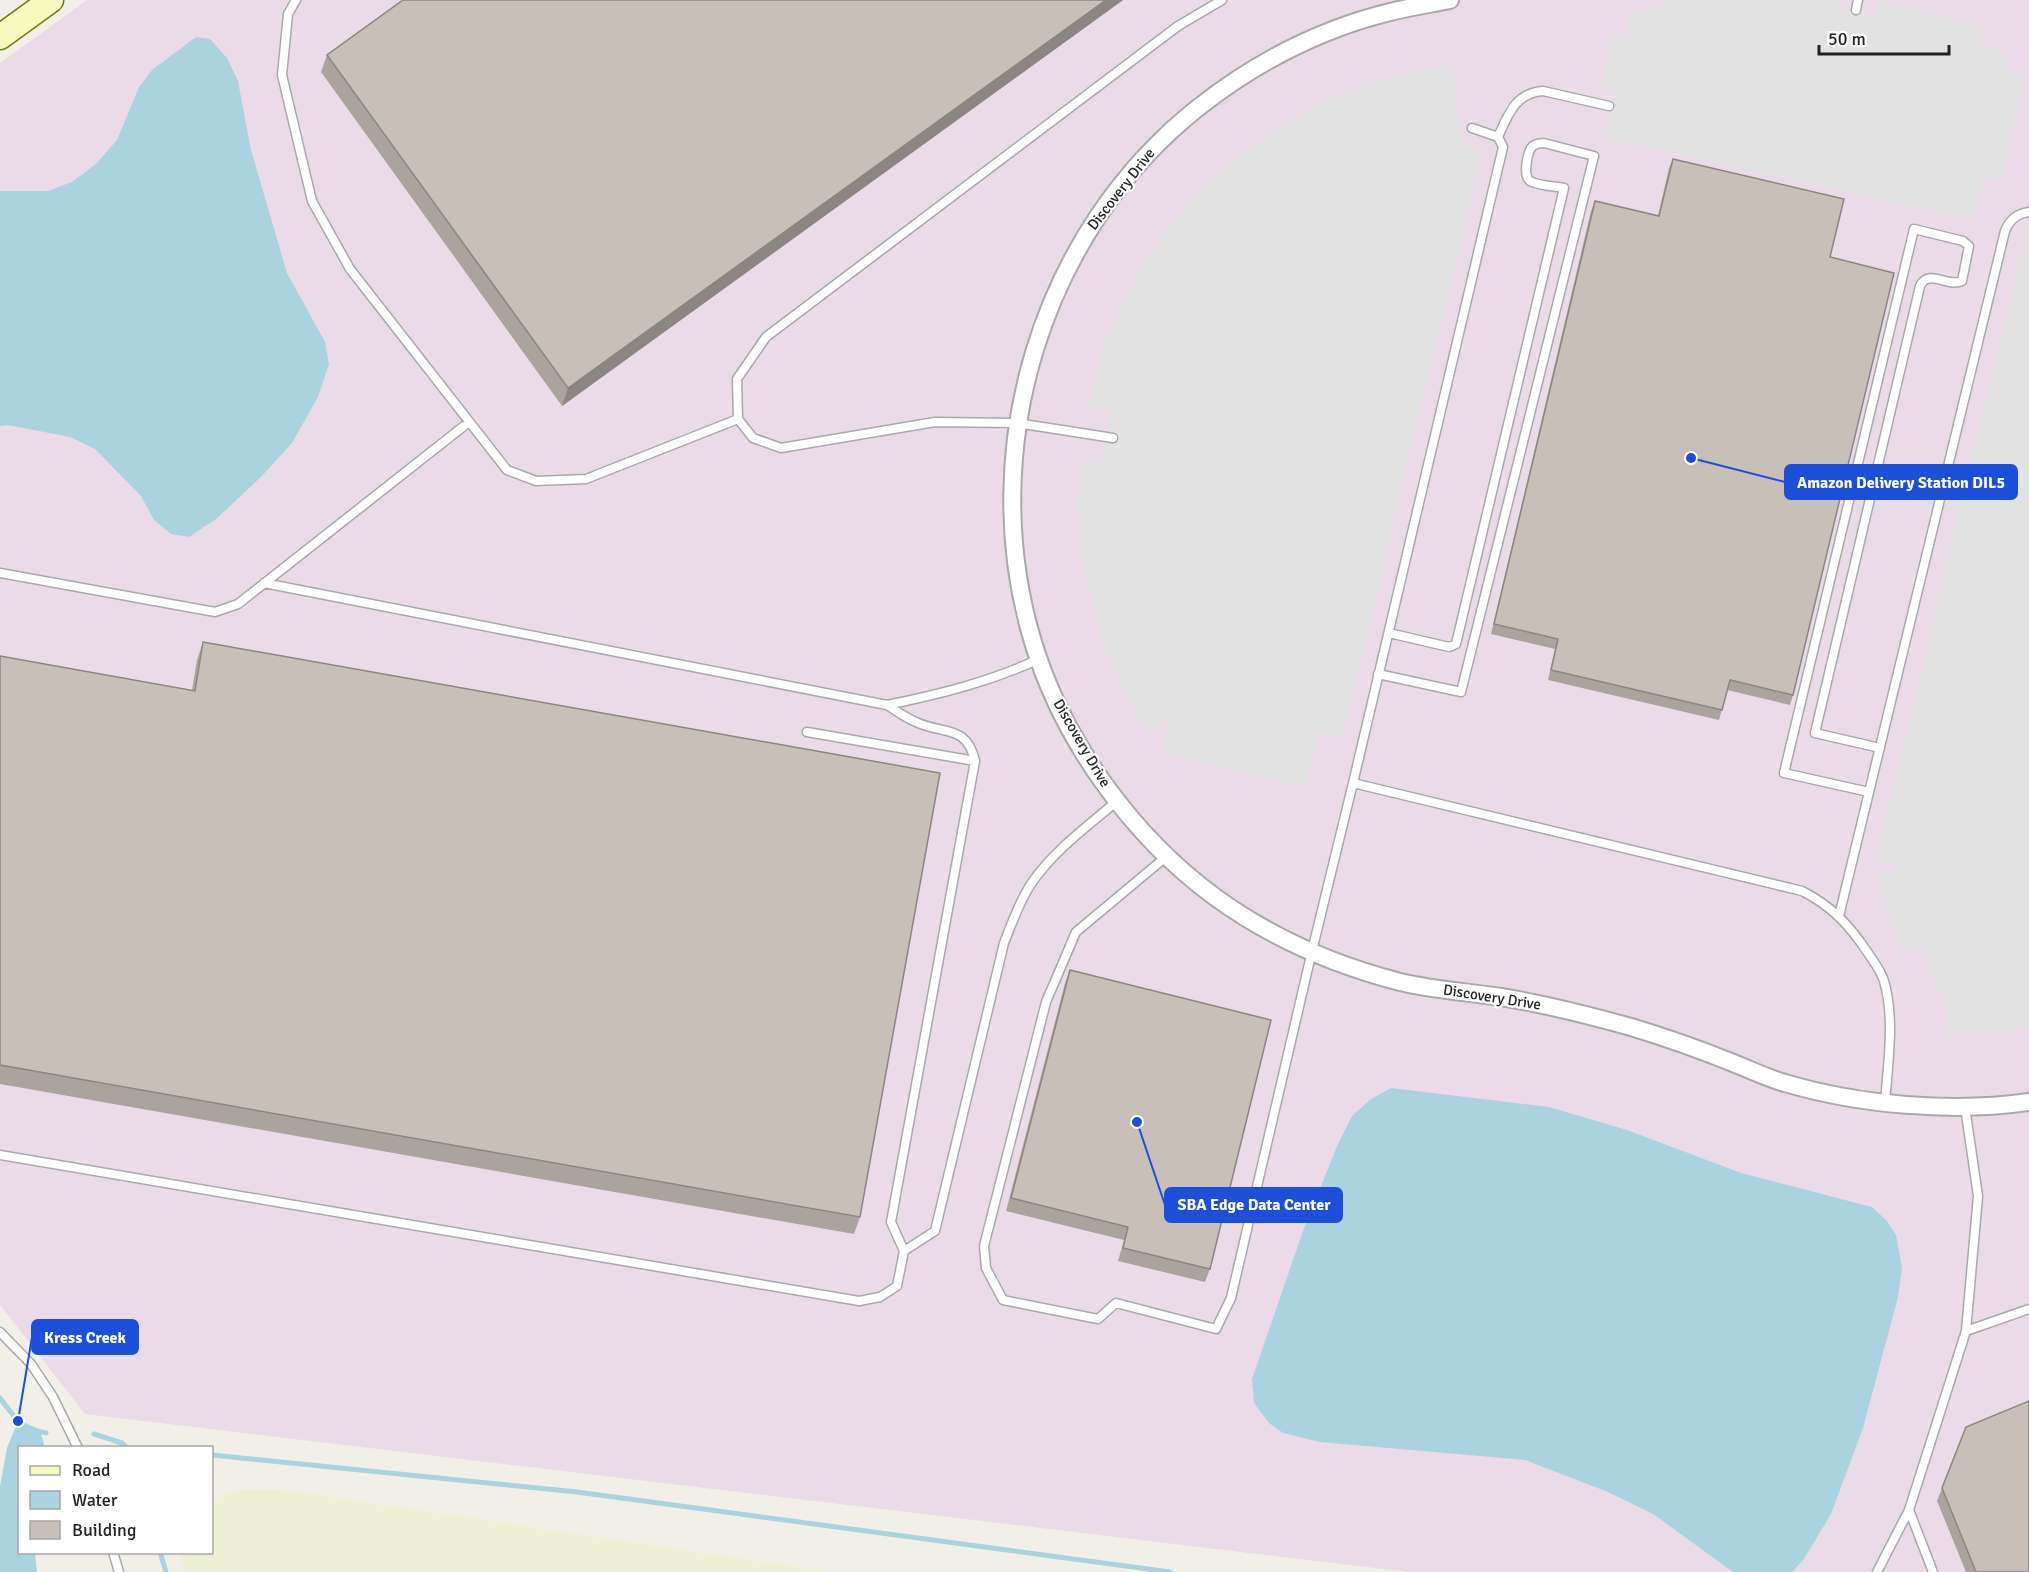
<svg xmlns="http://www.w3.org/2000/svg" width="2029" height="1572" font-family="Signika,sans-serif">
  <style>
    .industrial { fill: #ebdbe8 }
    .farmland { fill: #eef0d5 }
    .parking { fill: #e2e2e2 }
    .water { fill: #aad3df }
    .lines { fill: none; stroke-linecap: round; stroke-linejoin: round }
    .stream { stroke: #aad3df; stroke-width: 5 }
    .service-casing { stroke: #a9a9a9; stroke-width: 11 }
    .minor-casing { stroke: #a9a9a9; stroke-width: 20 }
    .secondary-casing { stroke: #707d05; stroke-width: 27 }
    .service { stroke: #fff; stroke-width: 8 }
    .minor { stroke: #fff; stroke-width: 16 }
    .secondary { stroke: #f7fabf; stroke-width: 24 }
    .wall { fill: #aba49e }
    .shaded-wall { fill: #8b8681 }
    .building { fill: #c7bfb8; stroke: #8b8681; stroke-width: 1.5 }
    .labels { text-anchor: middle; stroke-width: 4.5; stroke-linejoin: round; paint-order: stroke }
    .street-label { font-size: 15px; fill: #222; stroke: #fff }
    .leader { fill: none; stroke: #1d4ed8; stroke-width: 2 }
    .callout-dot { fill: #1d4ed8; stroke: #fff; stroke-width: 2 }
    .callout { fill: #1d4ed8; stroke: #1d4ed8; stroke-width: 2 }
    .callout-label { font-size: 16px; text-anchor: middle; font-weight: bold; fill: #fff }
  </style>
  <rect width="100%" height="100%" fill="#f2efe9"/>
  <path class="industrial" d="M 87,0 L 2029,0 L 2029,1572 L 1409,1572 L 85,1414 L 0,1305 L 0,63 Z"/>
  <path class="farmland" d="M 239,1490 L 285,1490 L 831,1572 L 186,1572 L 180,1557 L 182,1553 L 212,1552 L 212,1504 L 217,1497 Z"/>
  <path class="parking" d="M 1673,0 L 1839,0 L 1837,7 L 1840,9 L 1872,17 L 1875,16 L 1877,1 L 1982,27 L 1979,41 L 2003,54 L 2010,73 L 2025,75 L 2000,180 L 1984,177 L 1973,220 L 1605,138 L 1615,91 L 1600,86 L 1612,36 L 1628,39 L 1630,33 L 1625,18 Z
    M 1453,65 L 1462,145 L 1482,151 L 1342,737 L 1320,732 L 1306,787 L 1162,752 L 1168,727 L 1167,720 L 1149,733 L 1136,711 L 1117,676 L 1103,641 L 1084,568 L 1077,503 L 1080,461 L 1102,462 L 1110,410 L 1087,406 L 1104,343 L 1116,317 L 1147,259 L 1172,225 L 1199,193 L 1238,158 L 1281,127 L 1321,104 L 1356,89 L 1408,73 Z
    M 2029,220 L 2029,1027 L 2012,1030 L 1947,1035 L 1947,1013 L 1922,947 L 1902,952 L 1876,877 L 1896,870 L 1897,867 L 1895,864 L 1876,860 Z"/>
  <path class="water" d="M 196,37 L 210,39 L 227,58 L 238,81 L 251,150 L 287,273 L 325,342 L 329,364 L 318,397 L 292,443 L 261,477 L 216,519 L 189,537 L 171,534 L 154,520 L 141,496 L 95,449 L 70,437 L 8,425 L 0,426 L 0,191 L 48,191 L 72,182 L 96,164 L 117,140 L 139,87 L 152,70 Z
    M 1391,1088 L 1549,1107 L 1627,1130 L 1741,1173 L 1872,1207 L 1887,1221 L 1896,1235 L 1902,1268 L 1898,1297 L 1863,1428 L 1831,1514 L 1804,1559 L 1792,1572 L 1733,1572 L 1653,1514 L 1608,1492 L 1525,1460 L 1320,1442 L 1283,1433 L 1269,1423 L 1254,1403 L 1252,1379 L 1304,1228 L 1338,1144 L 1352,1116 L 1371,1099 Z
    M 18,1421 L 29,1429 L 40,1431 L 44,1443 L 43,1447 L 20,1448 L 20,1552 L 35,1553 L 37,1572 L 0,1572 L 0,1486 L 7,1448 Z"/>
  <g class="lines">
    <path class="stream" d="M 0,1398 C 16,1419 19,1427 46,1433
      M 94,1434 L 122,1443 L 127,1448
      M 212,1455 L 577,1492 L 1170,1572
      M 160,1552 L 166,1572"/>
    <g class="service-casing">
      <path id="service" d="M 296,0 L 288,14 L 282,75 L 312,201 L 350,269 L 507,470 L 536,481 L 586,479 L 738,419
        M 1856,10 L 1858,0
        M 1498,137 C 1508,115 1515,93 1543,91 L 1609,106
        M 1113,438 L 1017,423 L 935,422 L 781,448 L 753,438 L 738,419 L 737,379 L 766,337 L 1178,26 L 1222,0
        M 0,573 L 215,612 L 238,604 L 469,422
        M 264,583 L 887,705 C 941,694 989,682 1039,659
        M 1378,674 L 1461,692 L 1594,156 L 1544,143 C 1540,143 1534,144 1531,148 C 1527,155 1523,176 1530,181 C 1539,186 1554,186 1564,188 L 1456,644 L 1449,647 L 1389,633
        M 887,705 C 897,711 906,718 916,722 C 943,735 967,724 975,761 L 891,1222 L 904,1251
        M 807,732 L 975,761
        M 1353,783 L 1503,147 L 1498,137 L 1472,128
        M 1869,792 L 1784,773 L 1914,229 L 1963,241 L 1969,246 L 1962,281 C 1948,288 1929,268 1920,286 L 1815,733 L 1880,748
        M 1167,856 L 1076,932 L 1046,1002 L 984,1246 L 986,1268 L 1003,1300 L 1098,1319 L 1116,1303 L 1216,1329 L 1231,1298 L 1312,951 L 1353,783 L 1802,891 C 1832,906 1850,926 1868,953 C 1874,962 1881,971 1884,981 C 1895,1018 1888,1064 1885,1102
        M 1839,916 L 2005,231 C 2010,219 2017,214 2029,212
        M 1965,1107 L 1978,1196 L 1966,1331 L 2029,1309
        M 0,1155 L 859,1301 L 880,1297 L 897,1286 L 904,1251 L 935,1231 L 1004,943 C 1012,923 1019,902 1031,884 C 1053,851 1088,826 1117,801
        M 0,1332 L 31,1364 L 53,1397 L 78,1448
        M 1909,1510 L 1933,1572
        M 113,1552 L 119,1572
        M 1877,1572 L 1909,1510 L 1966,1331"/>
    </g>
    <g class="minor-casing">
      <path id="minor" d="M 1450,0 C 1430,4 1410,7 1390,12 C 1321,29 1255,63 1199,107 C 1041,231 975,451 1033,642 C 1063,741 1132,836 1215,897 C 1270,937 1334,965 1400,982 C 1433,990 1468,992 1501,997 C 1545,1004 1588,1015 1631,1027 C 1664,1037 1696,1048 1728,1061 C 1747,1068 1766,1078 1785,1083 C 1859,1105 1953,1113 2029,1102"/>
    </g>
    <g class="secondary-casing">
      <path id="secondary" d="M 0,37 L 51,0"/>
    </g>
    <use href="#service" class="service"/>
    <use href="#minor" class="minor"/>
    <use href="#secondary" class="secondary"/>
  </g>
  <path class="wall" d="M 403,0 L 1123,0 L 562,406 L 321,72 L 327,55 Z
    M 1673,159 L 1830,257 L 1793,695 L 1790,705 L 1727,690 L 1719,720 L 1548,680 L 1555,649 L 1491,634 L 1591,211 L 1595,201 L 1658,216 L 1669,168 Z
    M 203,642 L 860,1217 L 854,1234 L 0,1084 L 0,656 L 192,690 L 197,660 Z
    M 1070,970 L 1210,1269 L 1205,1282 L 1118,1261 L 1124,1240 L 1006,1211 L 1065,983 Z
    M 1966,1427 L 2029,1572 L 1966,1572 L 1937,1501 Z"/>
  <path class="shaded-wall" d="M 1106,0 L 1123,0 L 562,406 L 568,388 Z"/>
  <path class="building" d="M 403,0 L 1106,0 L 568,388 L 327,55 Z
    M 1673,159 L 1844,199 L 1830,257 L 1894,273 L 1793,695 L 1730,680 L 1722,710 L 1551,670 L 1558,639 L 1494,624 L 1595,201 L 1659,216 Z
    M 203,642 L 940,773 L 860,1217 L 0,1065 L 0,656 L 195,691 Z
    M 1070,970 L 1271,1020 L 1210,1269 L 1123,1248 L 1128,1227 L 1011,1198 Z
    M 2029,1401 L 2029,1572 L 1976,1572 L 1942,1488 L 1966,1427 Z"/>
  <g class="labels">
    <g class="street-label">
      <text transform="translate(1121 189) rotate(-52)" y="5">Discovery Drive</text>
      <text transform="translate(1082 743) rotate(60)" y="5">Discovery Drive</text>
      <text transform="translate(1492 997) rotate(9)" y="5">Discovery Drive</text>
    </g>
  </g>
  <path class="leader" d="M1691 458L1785 482M1137 1122L1165 1205M18 1421L32 1337"/>
  <g class="callout-dot">
    <circle cx="1691" cy="458" r="6"/>
    <circle cx="1137" cy="1122" r="6"/>
    <circle cx="18" cy="1421" r="6"/>
  </g>
  <g class="callout">
    <rect x="1785" y="465" width="232" height="34" rx="6"/>
    <rect x="1165" y="1188" width="177" height="34" rx="6"/>
    <rect x="32" y="1320" width="106" height="34" rx="6"/>
  </g>
  <g class="callout-label">
    <text x="1901" y="488">Amazon Delivery Station DIL5</text>
    <text x="1254" y="1210">SBA Edge Data Center</text>
    <text x="85" y="1343">Kress Creek</text>
  </g>
  <rect x="18" y="1446" width="195" height="108" fill="#ffffff" stroke="#a7a7a7" stroke-width="1.5"/>
  <rect x="30" y="1466" width="30" height="9" fill="#f7fabf" stroke="#a7a7a7" stroke-width="1.5"/>
  <text x="72" y="1476" font-size="18" fill="#222222">Road</text>
  <rect x="30" y="1491" width="30" height="18" fill="#aad3df" stroke="#a7a7a7" stroke-width="1.5"/>
  <text x="72" y="1506" font-size="18" fill="#222222">Water</text>
  <rect x="30" y="1521" width="30" height="18" fill="#c7bfb8" stroke="#a7a7a7" stroke-width="1.5"/>
  <text x="72" y="1536" font-size="18" fill="#222222">Building</text>
  <path d="M1819 45v9h130v-9" fill="none" stroke="#222222" stroke-width="3"/>
  <text x="1828" y="45" font-size="18" fill="#222222" stroke="#ffffff" stroke-width="4.5" paint-order="stroke">50 m</text>
</svg>
